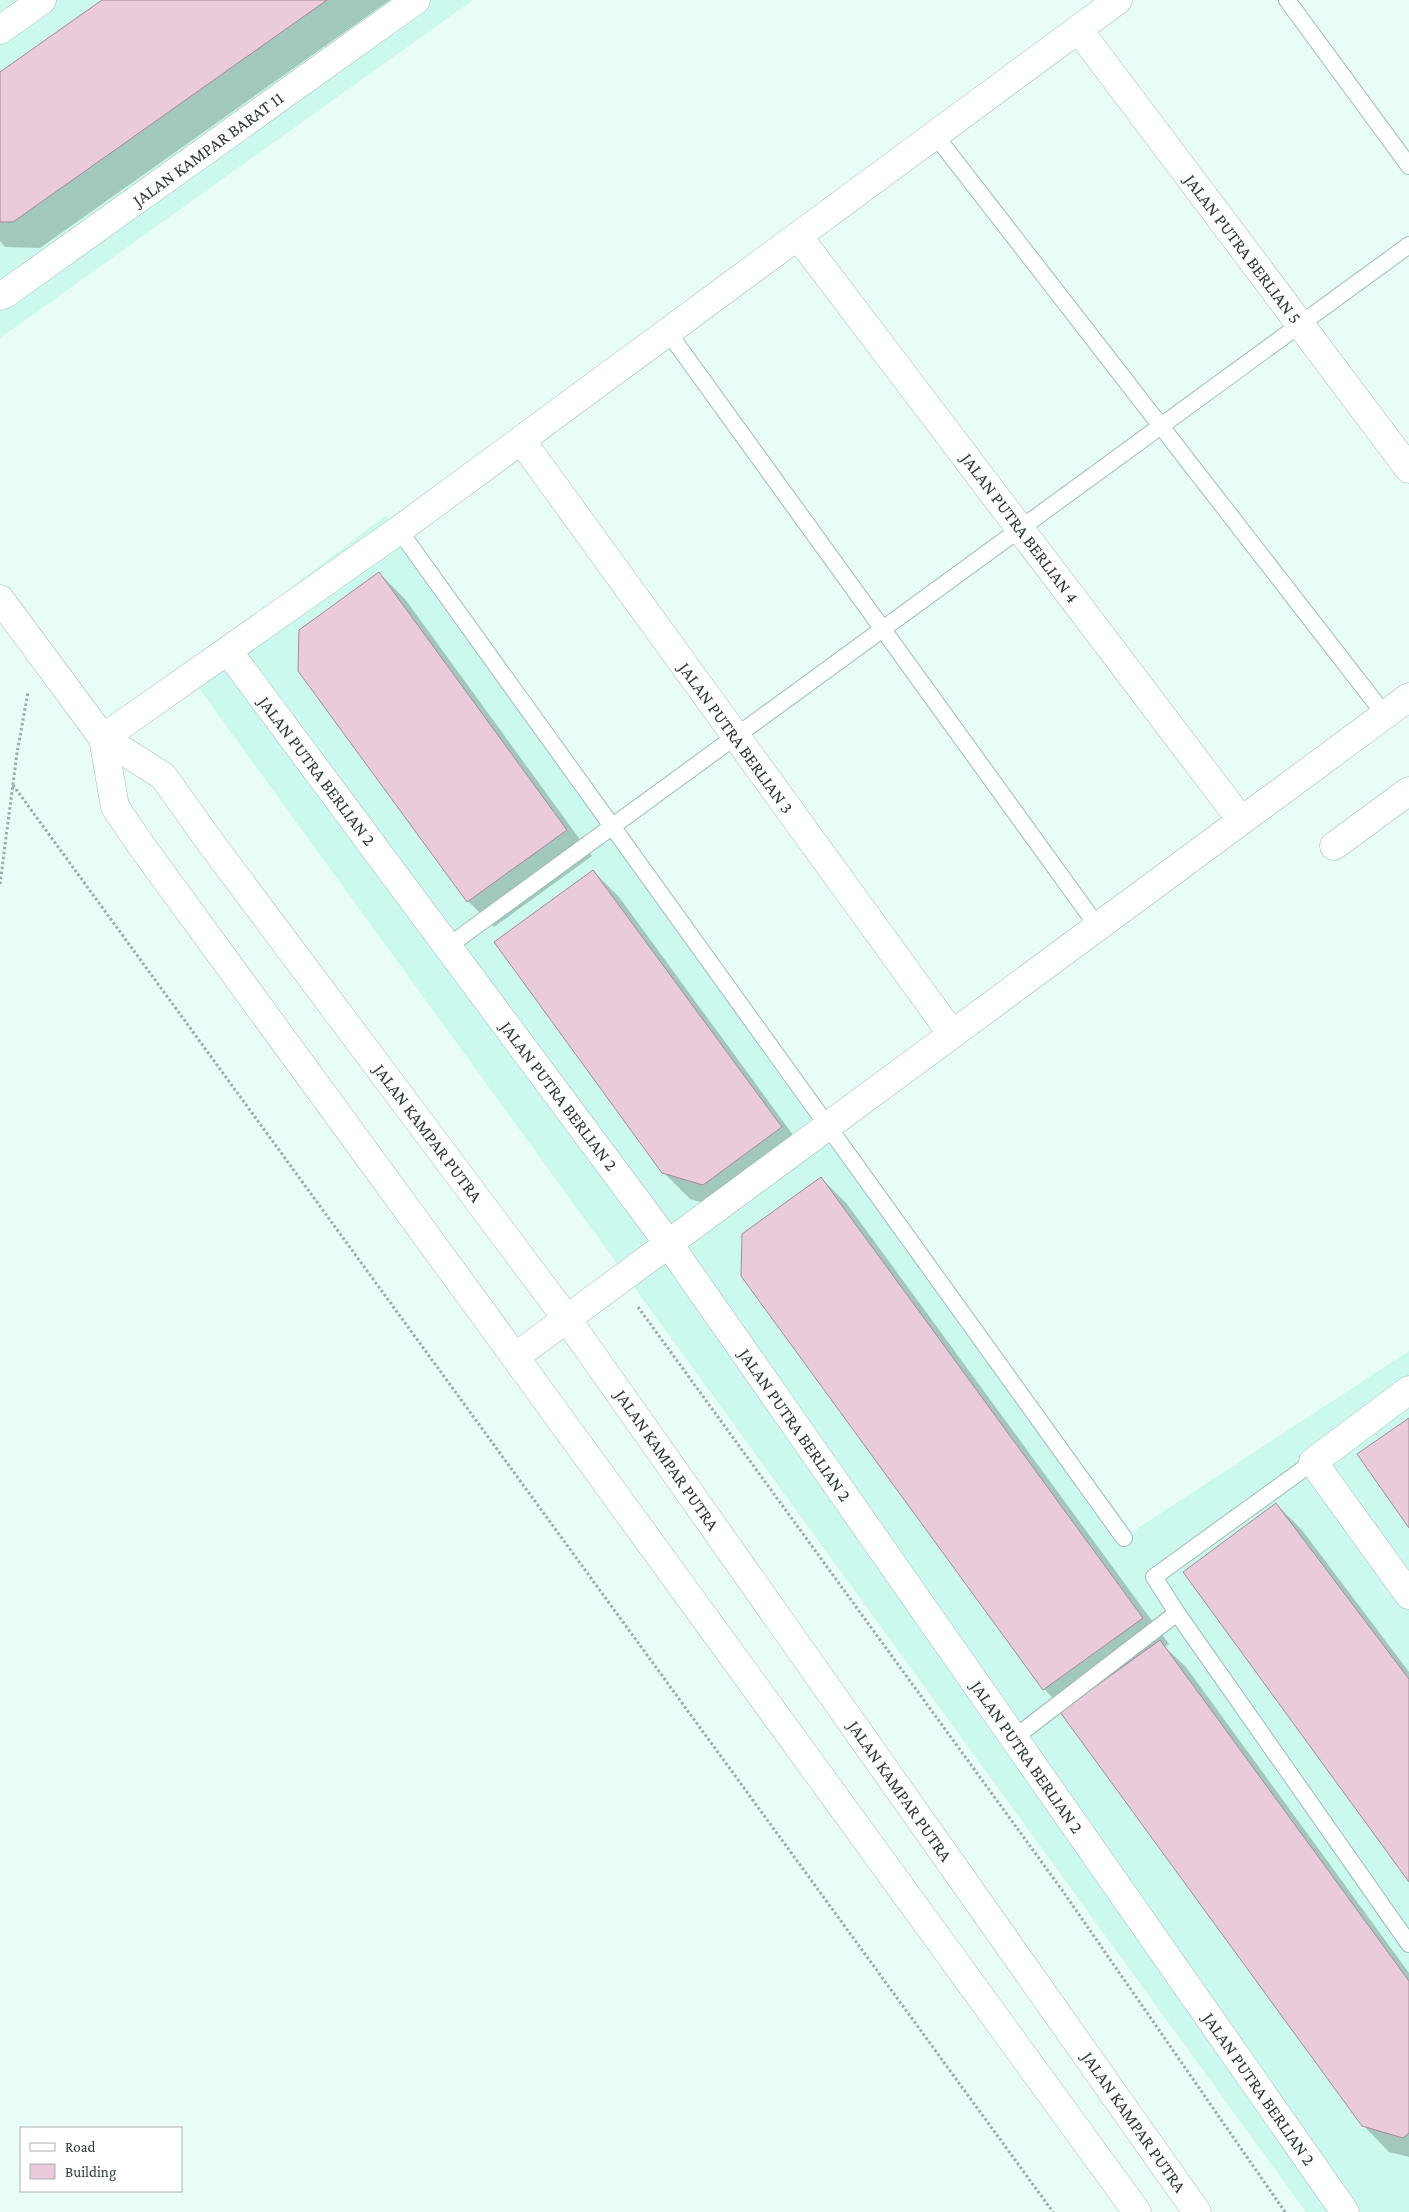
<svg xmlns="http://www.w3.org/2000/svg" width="1409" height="2212" font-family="'Crimson Pro',serif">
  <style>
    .built { fill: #cbf9ed }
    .shadow { fill: #0003 }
    .building { fill: #e9cbdc; stroke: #a68b9b }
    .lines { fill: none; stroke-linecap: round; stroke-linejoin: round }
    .lane-casing { stroke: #9bbeb6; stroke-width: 18 }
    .street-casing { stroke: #9bbeb6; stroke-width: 29 }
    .path { stroke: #9bada9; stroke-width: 3; stroke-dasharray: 2.5 2.5; stroke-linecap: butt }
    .lane { stroke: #fff; stroke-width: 16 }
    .street { stroke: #fff; stroke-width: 28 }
    .labels { text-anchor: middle; stroke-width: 4.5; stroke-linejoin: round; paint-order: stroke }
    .street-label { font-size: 18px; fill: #2c3b37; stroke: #fff }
  </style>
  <rect width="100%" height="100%" fill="#e8fdf8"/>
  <path class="built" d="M 0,0 L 473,0 L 0,338 Z
    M 386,515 L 1132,1532 L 1409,1351 L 1409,2212 L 1306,2212 L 185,669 Z"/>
  <path class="shadow" d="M 104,0 L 390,0 L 40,248 L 5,247 L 0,241 L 0,74 Z
    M 379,573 L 405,599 L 592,856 L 494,927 L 468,901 L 299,671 Z
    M 593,871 L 619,897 L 807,1154 L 729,1210 L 690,1199 L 663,1172 Z
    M 821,1178 L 847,1204 L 1169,1644 L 1165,1647 L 1186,1667 L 1409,1973 L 1409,2157 L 1389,2152 L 1363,2125 L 1065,1710 L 1044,1689 Z
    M 1276,1504 L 1302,1530 L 1409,1672 L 1409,1880 Z"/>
  <path class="building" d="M 102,0 L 327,0 L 13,222 L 0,222 L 0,72 Z
    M 379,572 L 567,830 L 467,902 L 298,671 L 299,630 Z
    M 593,870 L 782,1127 L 703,1185 L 662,1173 L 494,942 Z
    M 821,1177 L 1143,1618 L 1043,1690 L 741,1276 L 742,1234 Z
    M 1409,1418 L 1409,1528 L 1357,1454 Z
    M 1276,1503 L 1409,1679 L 1409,1882 L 1183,1572 Z
    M 1160,1640 L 1409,1981 L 1409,2133 L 1403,2138 L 1362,2126 L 1060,1712 Z"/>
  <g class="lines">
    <g class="lane-casing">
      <path id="lane" d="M 1287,0 L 1409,166
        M 935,135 L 1385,715
        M 668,332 L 1098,927
        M 399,530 L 1124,1538
        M 447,947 L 1409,245
        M 1313,1462 L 1154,1577 L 1177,1613 L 1409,1944
        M 1014,1738 L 1177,1613"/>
    </g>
    <g class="street-casing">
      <path id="street" d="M 1078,29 L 1409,469
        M 0,30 L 42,0
        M 798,236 L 1241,820
        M 0,296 L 5,294 L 416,0
        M 521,440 L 952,1034
        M 0,599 L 103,738 L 163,776 L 213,846 L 567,1319 L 1197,2212
        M 228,651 L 668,1243 L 1345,2212
        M 103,738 L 115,807 L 143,848 L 515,1357 L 1137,2212
        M 103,738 L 399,530 L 1118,0
        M 1334,846 L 1409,791
        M 515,1357 L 1409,697
        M 1409,1390 L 1313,1462 L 1409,1595"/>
    </g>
    <path class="path" d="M 13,785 L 1053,2212
      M 0,884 L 17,753 L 28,692
      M 638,1307 L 1062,1890 L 1285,2212"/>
    <use href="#lane" class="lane"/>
    <use href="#street" class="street"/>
  </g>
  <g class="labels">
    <g class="street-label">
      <text transform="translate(208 149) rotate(-36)" y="6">JALAN KAMPAR BARAT 11</text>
      <text transform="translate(1243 249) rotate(53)" y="6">JALAN PUTRA BERLIAN 5</text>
      <text transform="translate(1020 528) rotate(53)" y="6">JALAN PUTRA BERLIAN 4</text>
      <text transform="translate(736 738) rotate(54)" y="6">JALAN PUTRA BERLIAN 3</text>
      <text transform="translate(317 771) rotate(53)" y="6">JALAN PUTRA BERLIAN 2</text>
      <text transform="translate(559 1096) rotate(53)" y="6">JALAN PUTRA BERLIAN 2</text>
      <text transform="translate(428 1133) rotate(53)" y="6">JALAN KAMPAR PUTRA</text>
      <text transform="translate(795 1425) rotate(55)" y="6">JALAN PUTRA BERLIAN 2</text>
      <text transform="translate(667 1460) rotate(55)" y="6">JALAN KAMPAR PUTRA</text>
      <text transform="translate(1027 1757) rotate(55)" y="6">JALAN PUTRA BERLIAN 2</text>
      <text transform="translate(900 1791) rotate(55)" y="6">JALAN KAMPAR PUTRA</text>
      <text transform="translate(1259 2089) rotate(55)" y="6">JALAN PUTRA BERLIAN 2</text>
      <text transform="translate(1134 2122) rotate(55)" y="6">JALAN KAMPAR PUTRA</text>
    </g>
  </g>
  <rect x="20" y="2127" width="162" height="65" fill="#ffffff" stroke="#abb1af"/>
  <rect x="30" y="2143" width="25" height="8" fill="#ffffff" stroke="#abb1af"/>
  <text x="65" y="2152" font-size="15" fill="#2c3b37">Road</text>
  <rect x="30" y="2164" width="25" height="15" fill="#e9cbdc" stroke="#abb1af"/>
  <text x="65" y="2177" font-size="15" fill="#2c3b37">Building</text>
</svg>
